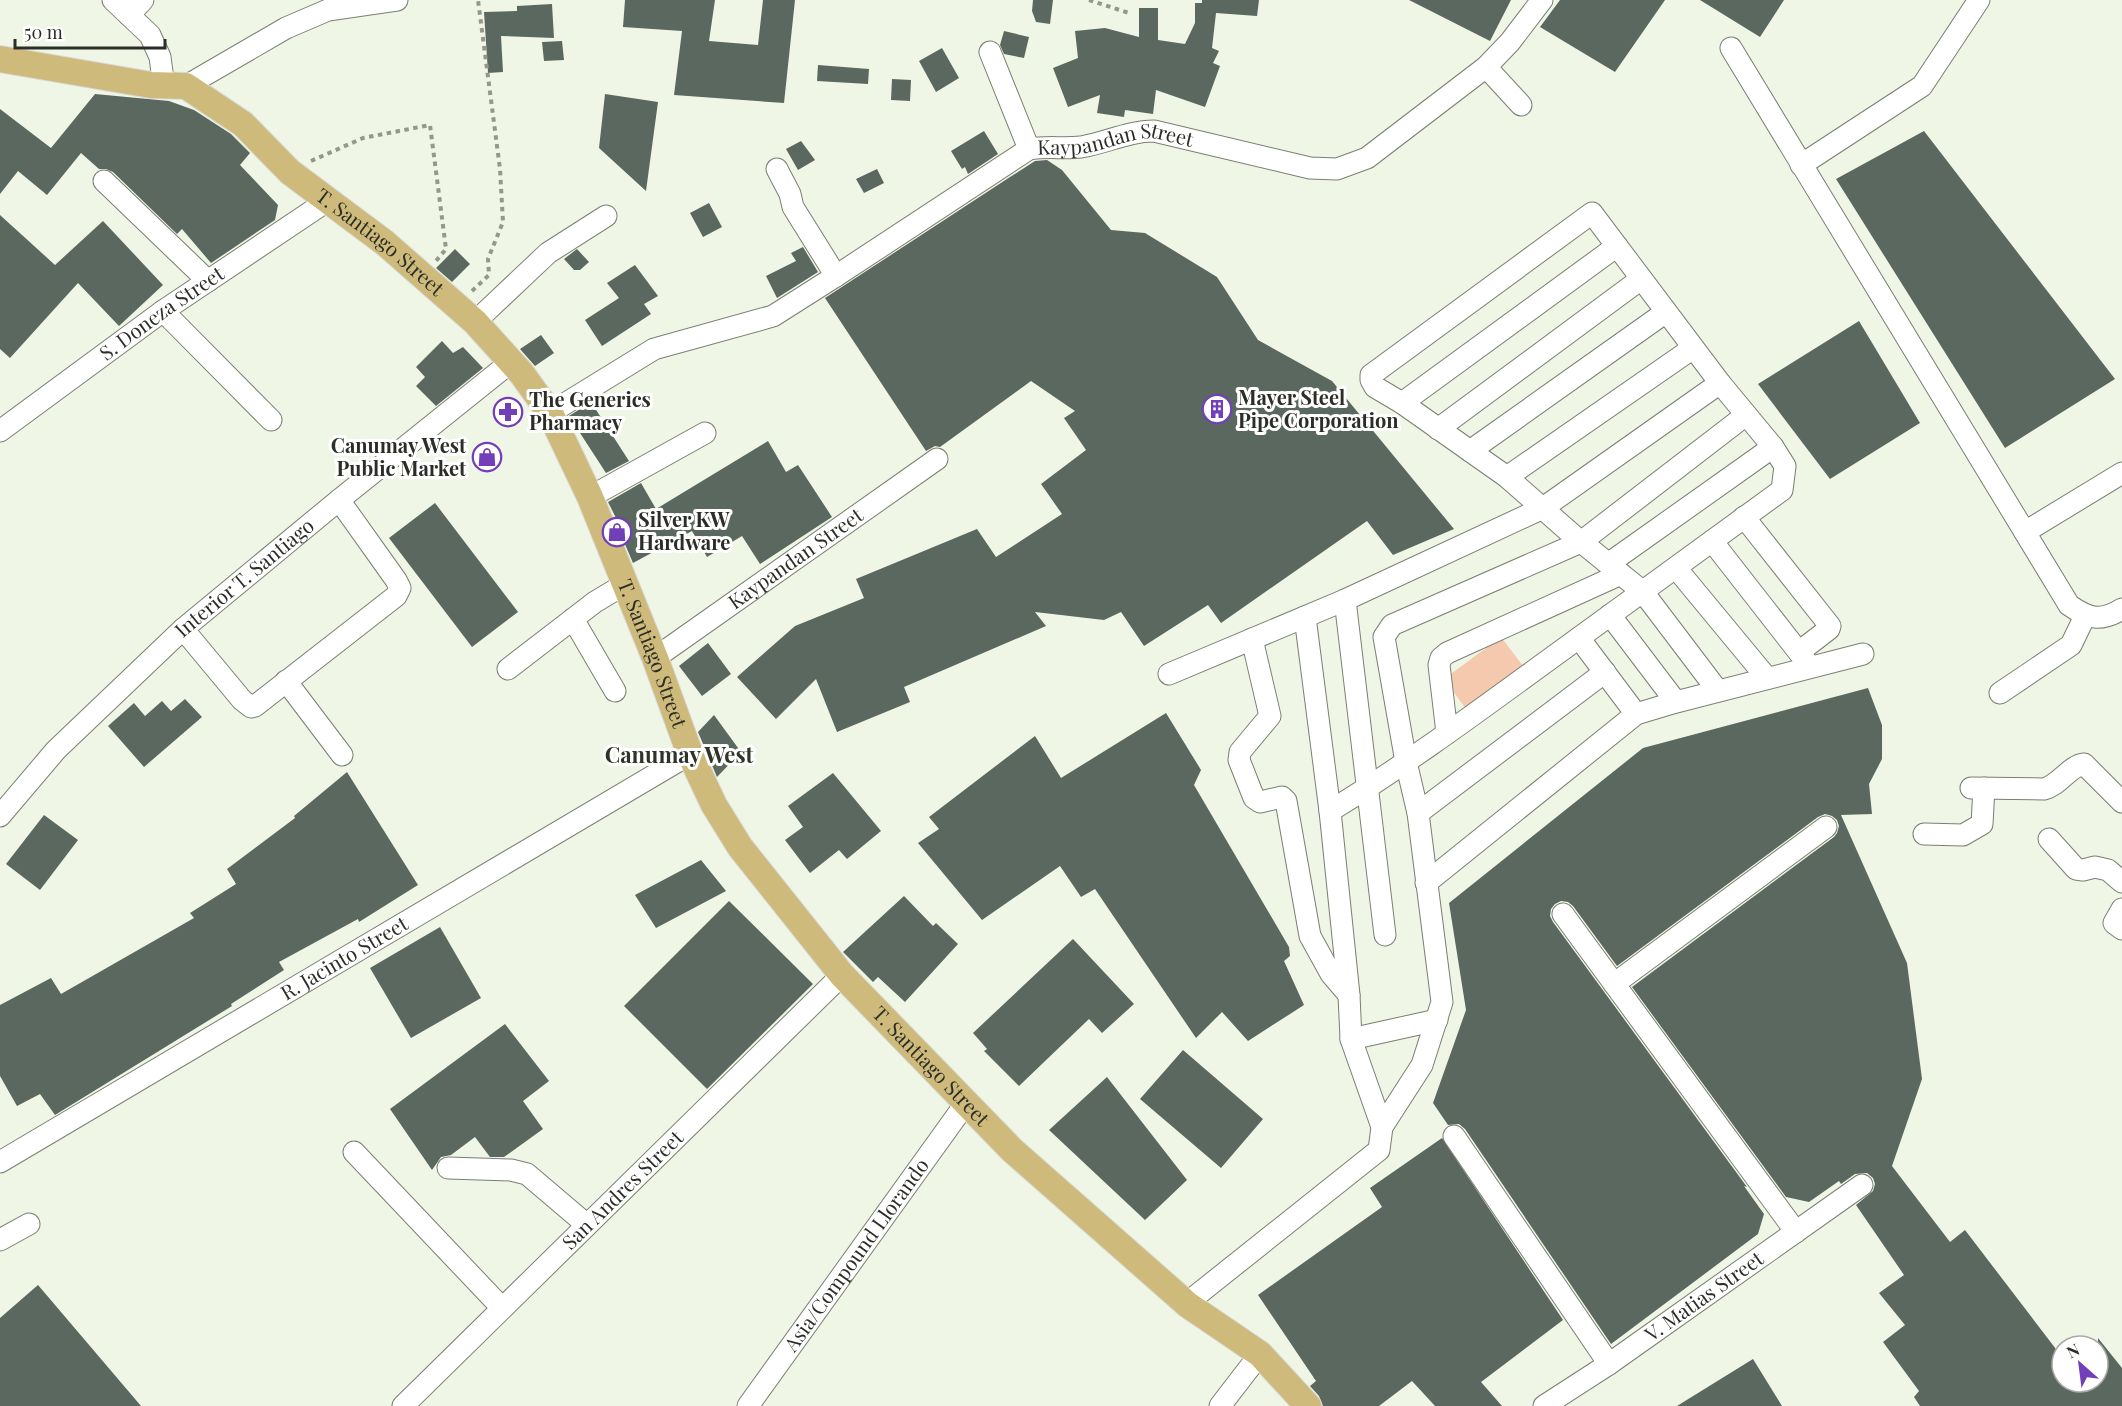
<svg xmlns="http://www.w3.org/2000/svg" width="2122" height="1406" font-family="'Playfair Display',serif">
  <style>
    .green { fill: #f4c9ad }
    .building { fill: #5a685f }
    .lines { fill: none; stroke-linecap: round; stroke-linejoin: round }
    .minor-casing { stroke: #7a7f71; stroke-width: 23 }
    .major-casing { stroke: #d9d9d8; stroke-width: 28 }
    .path { stroke: #93978c; stroke-width: 4; stroke-dasharray: 4.5 4.5; stroke-linecap: butt }
    .minor { stroke: #fff; stroke-width: 21 }
    .major { stroke: #ceba7a; stroke-width: 26 }
    .labels { text-anchor: middle; stroke-width: 6; stroke-linejoin: round; paint-order: stroke }
    .street-label { font-size: 20px; fill: #2b2d27; stroke: #fff }
    .poi-label { font-size: 20px; font-weight: bold; fill: #2b2d27; stroke: #fff; text-anchor: start }
    .quarter-label { font-size: 22px; font-weight: bold; fill: #2f3428; stroke: #fff }
  </style>
  <rect width="100%" height="100%" fill="#f0f6e6"/>
  <path class="green" d="M 1501,637 L 1523,666 L 1466,709 L 1444,679 Z"/>
  <path class="building" d="M 625,0 L 715,0 L 709,41 L 758,45 L 763,0 L 795,0 L 784,103 L 674,95 L 682,31 L 623,27 Z
    M 1033,0 L 1053,0 L 1050,24 L 1036,22 L 1032,11 Z
    M 1202,0 L 1259,0 L 1257,16 L 1216,13 L 1212,48 L 1219,51 L 1213,63 L 1220,66 L 1205,107 L 1156,90 L 1153,114 L 1125,110 L 1124,117 L 1097,113 L 1100,95 L 1068,107 L 1053,68 L 1078,58 L 1075,31 L 1105,28 L 1139,37 L 1139,8 L 1158,8 L 1158,40 L 1185,44 L 1195,23 L 1195,3 L 1202,3 Z
    M 1409,0 L 1511,0 L 1490,41 Z
    M 1560,0 L 1665,0 L 1615,72 L 1540,27 Z
    M 1700,0 L 1784,0 L 1760,37 Z
    M 552,4 L 554,38 L 501,36 L 503,72 L 488,73 L 484,12 L 517,11 L 517,6 Z
    M 1004,31 L 1029,37 L 1024,58 L 1004,54 L 1000,45 Z
    M 562,41 L 564,60 L 544,61 L 542,42 Z
    M 942,48 L 959,78 L 936,92 L 919,61 Z
    M 818,65 L 869,69 L 868,84 L 817,81 Z
    M 892,79 L 911,80 L 910,101 L 891,100 Z
    M 95,94 L 169,101 L 194,110 L 231,134 L 250,153 L 240,165 L 278,205 L 275,220 L 211,263 L 182,229 L 177,234 L 113,172 L 106,169 L 99,169 L 81,153 L 47,195 L 18,171 L 0,194 L 0,109 L 51,148 Z
    M 605,94 L 658,102 L 646,191 L 599,148 Z
    M 984,131 L 998,154 L 968,174 L 965,167 L 962,169 L 951,151 Z
    M 1924,131 L 2115,379 L 2005,448 L 1836,179 Z
    M 801,141 L 815,160 L 798,170 L 786,149 Z
    M 1047,160 L 1062,170 L 1111,230 L 1145,233 L 1217,277 L 1258,340 L 1332,381 L 1454,529 L 1393,555 L 1367,521 L 1221,623 L 1208,605 L 1144,646 L 1121,612 L 1104,620 L 1035,612 L 1046,626 L 904,687 L 910,702 L 837,732 L 816,679 L 776,719 L 737,677 L 795,626 L 864,598 L 856,579 L 977,529 L 996,557 L 1062,514 L 1041,484 L 1086,450 L 1064,418 L 1075,411 L 1031,381 L 940,447 L 935,446 L 926,451 L 825,298 L 1010,177 L 1035,161 Z
    M 877,169 L 884,183 L 864,193 L 856,179 Z
    M 709,203 L 722,227 L 703,237 L 690,213 Z
    M 0,215 L 55,265 L 103,221 L 163,285 L 119,326 L 78,283 L 10,358 L 0,349 Z
    M 803,247 L 818,272 L 777,298 L 766,276 L 796,261 L 791,253 Z
    M 455,249 L 470,264 L 452,282 L 436,268 Z
    M 577,249 L 589,262 L 580,270 L 574,270 L 564,259 Z
    M 635,265 L 658,296 L 644,304 L 651,314 L 602,346 L 585,320 L 619,298 L 607,283 Z
    M 1859,321 L 1920,423 L 1830,479 L 1758,384 Z
    M 541,335 L 554,353 L 535,366 L 520,349 Z
    M 442,341 L 453,353 L 463,347 L 483,368 L 436,406 L 416,386 L 425,377 L 416,367 Z
    M 591,402 L 629,461 L 606,473 L 569,416 Z
    M 768,441 L 786,472 L 798,465 L 832,517 L 760,564 L 742,536 L 707,557 L 692,531 L 633,563 L 616,523 L 618,522 L 608,502 L 641,483 L 656,509 Z
    M 435,503 L 518,612 L 472,647 L 389,538 Z
    M 708,643 L 731,674 L 702,696 L 679,666 Z
    M 1868,688 L 1882,725 L 1882,759 L 1869,784 L 1872,814 L 1841,815 L 1907,963 L 1922,1079 L 1892,1166 L 1950,1242 L 1965,1230 L 2062,1357 L 2062,1382 L 2098,1382 L 2098,1338 L 2122,1368 L 2122,1406 L 1920,1406 L 1914,1397 L 1919,1391 L 1883,1342 L 1905,1325 L 1879,1293 L 1904,1275 L 1856,1205 L 1873,1191 L 1875,1184 L 1873,1178 L 1867,1173 L 1855,1174 L 1841,1184 L 1839,1181 L 1809,1202 L 1786,1197 L 1632,987 L 1834,837 L 1837,833 L 1839,826 L 1837,820 L 1832,816 L 1825,814 L 1818,817 L 1617,966 L 1573,906 L 1568,902 L 1561,901 L 1555,904 L 1551,909 L 1550,916 L 1553,922 L 1747,1187 L 1744,1186 L 1764,1214 L 1758,1234 L 1611,1344 L 1465,1129 L 1459,1124 L 1448,1125 L 1433,1103 L 1466,1010 L 1449,903 L 1643,748 Z
    M 185,699 L 202,717 L 144,767 L 108,726 L 134,703 L 145,716 L 162,701 L 171,711 Z
    M 1166,713 L 1201,770 L 1194,785 L 1289,947 L 1290,956 L 1284,961 L 1304,1005 L 1248,1041 L 1222,1012 L 1196,1038 L 1095,889 L 1081,897 L 1060,866 L 982,920 L 918,843 L 939,829 L 929,817 L 1035,736 L 1061,778 Z
    M 714,715 L 741,752 L 717,777 L 698,732 Z
    M 347,772 L 418,885 L 359,922 L 358,919 L 279,962 L 284,970 L 231,1004 L 232,1006 L 55,1115 L 40,1094 L 17,1106 L 0,1076 L 0,1005 L 51,978 L 61,994 L 194,918 L 190,913 L 236,884 L 227,869 L 295,818 L 294,816 Z
    M 833,773 L 881,831 L 847,859 L 839,850 L 810,873 L 785,840 L 803,827 L 788,806 Z
    M 44,815 L 78,840 L 40,890 L 6,864 Z
    M 701,860 L 726,891 L 656,928 L 635,895 Z
    M 904,896 L 933,926 L 936,923 L 958,944 L 905,1002 L 878,977 L 873,982 L 843,952 Z
    M 729,901 L 813,984 L 707,1089 L 624,1006 Z
    M 440,927 L 481,998 L 411,1038 L 370,968 Z
    M 1073,939 L 1134,1004 L 1102,1033 L 1089,1019 L 1019,1086 L 984,1051 L 987,1049 L 973,1033 Z
    M 505,1024 L 549,1081 L 523,1101 L 543,1129 L 504,1157 L 490,1157 L 475,1137 L 451,1155 L 441,1157 L 432,1170 L 390,1109 Z
    M 1183,1050 L 1263,1119 L 1221,1168 L 1140,1099 Z
    M 1107,1077 L 1187,1180 L 1145,1220 L 1049,1130 Z
    M 1442,1138 L 1563,1320 L 1481,1382 L 1502,1406 L 1435,1406 L 1412,1381 L 1379,1406 L 1323,1406 L 1319,1396 L 1310,1386 L 1316,1381 L 1258,1295 L 1382,1207 L 1370,1188 Z
    M 38,1285 L 141,1406 L 0,1406 L 0,1318 Z
    M 1753,1359 L 1782,1406 L 1677,1406 Z"/>
  <g class="lines">
    <g class="minor-casing">
      <g id="minor">
        <path d="M 113,0 L 150,35 L 160,57 L 164,87"/>
        <path d="M 129,15 L 143,0"/>
        <path d="M 1731,48 L 2069,605 C 2089,619 2101,622 2122,609"/>
        <path d="M 990,52 L 1029,149"/>
        <path d="M 1486,67 L 1521,105"/>
        <path d="M 186,86 L 286,28 L 328,10 L 397,0"/>
        <path d="M 1801,165 L 1922,86 L 1979,0"/>
        <path d="M 777,169 L 790,194 L 793,207 L 836,276"/>
        <path d="M 104,181 L 208,281"/>
        <path d="M 163,311 L 271,420"/>
        <path d="M 475,322 L 548,253 L 606,216"/>
        <path d="M 1402,403 L 1617,246"/>
        <path id="s1" d="M 550,413 L 654,349 L 773,316 L 836,276 L 1029,149 C 1047,146 1063,149 1081,147 C 1106,143 1128,131 1154,131 L 1310,168 L 1337,169 L 1367,158 L 1486,67 L 1510,42 L 1542,0"/>
        <path d="M 1438,429 L 1641,279"/>
        <path id="s2" d="M 0,431 L 163,311 L 327,201"/>
        <path d="M 1470,451 L 1666,312"/>
        <path d="M 1507,477 L 1693,348"/>
        <path d="M 590,497 L 705,433"/>
        <path d="M 1744,517 L 1830,626 L 1829,629 L 1799,652"/>
        <path d="M 2025,532 L 2122,473"/>
        <path d="M 1712,541 L 1808,664"/>
        <path d="M 1608,564 L 1773,447"/>
        <path d="M 1676,568 L 1767,678"/>
        <path d="M 1345,600 L 1385,935"/>
        <path d="M 1610,615 L 1676,702"/>
        <path d="M 573,619 L 615,691"/>
        <path d="M 183,629 L 242,700 L 251,707 L 255,706 L 396,596 L 400,588 L 396,580 L 339,500"/>
        <path d="M 1579,638 L 1636,714"/>
        <path d="M 1252,639 L 1270,716 L 1240,752 L 1239,760 L 1254,798 L 1260,802 L 1282,797 L 1286,801 L 1310,936 L 1331,974 L 1349,995"/>
        <path id="s3" d="M 655,658 L 937,459"/>
        <path d="M 508,669 L 595,602 L 625,584"/>
        <path d="M 1169,674 L 1345,600 L 1543,508 L 1720,383"/>
        <path d="M 286,681 L 342,755"/>
        <path d="M 2000,693 L 2071,645 L 2085,616"/>
        <path d="M 1447,733 L 1439,665 L 1441,658 L 1447,653 L 1621,574"/>
        <path d="M 1971,788 L 2044,789 C 2060,785 2069,766 2084,764 L 2122,802"/>
        <path d="M 1330,811 C 1404,766 1473,715 1543,664 C 1623,606 1702,548 1782,490 L 1785,466 L 1773,447 L 1720,383 L 1592,213 L 1371,375 L 1371,380 L 1375,387 L 1402,403 L 1507,477 L 1574,536 L 1643,592 L 1718,691"/>
        <path d="M 1418,813 L 1605,672"/>
        <path id="s4" d="M 0,816 L 56,750 L 183,629 L 339,500 L 511,362"/>
        <path d="M 1924,834 L 1963,835 L 1982,824 L 1984,788"/>
        <path d="M 2049,839 L 2076,869 L 2083,870 L 2095,867 L 2108,870 L 2122,882"/>
        <path d="M 1426,883 L 1636,714 L 1676,702 L 1863,654"/>
        <path d="M 2122,909 L 2114,923 L 2122,929"/>
        <path d="M 1563,914 L 1796,1232"/>
        <path d="M 1614,984 L 1826,827"/>
        <path d="M 1351,1039 L 1437,1020"/>
        <path d="M 1382,1127 L 1422,1065 L 1442,1002 L 1418,813 L 1406,762 L 1384,637 L 1392,625 L 1581,542 L 1746,415"/>
        <path d="M 1454,1136 L 1609,1364"/>
        <path d="M 354,1152 L 502,1308"/>
        <path id="s5" d="M 0,1162 L 690,754"/>
        <path d="M 448,1168 L 511,1170 L 527,1174 L 587,1225"/>
        <path d="M 0,1240 L 29,1224"/>
        <path d="M 1188,1305 L 1197,1295 L 1379,1150 L 1382,1127 L 1351,1039 L 1349,995 L 1330,811 L 1305,617"/>
        <path id="s6" d="M 403,1406 L 842,975"/>
        <path id="s7" d="M 748,1406 L 966,1103"/>
        <path d="M 1220,1406 L 1260,1354"/>
        <path id="s8" d="M 1544,1406 L 1609,1364 L 1862,1185"/>
      </g>
    </g>
    <g class="major-casing">
      <g id="major">
        <path id="s9" d="M 0,59 L 151,85 L 186,86 L 243,124 L 290,172 L 385,243 L 475,322 L 522,374 L 550,413 L 590,497 L 655,658 L 690,754 L 714,805 L 740,847 L 842,975 L 1012,1150 L 1188,1305 L 1260,1354 L 1308,1406"/>
      </g>
    </g>
    <path class="path" d="M 1089,0 L 1129,13
      M 311,161 L 363,138 L 430,125 L 446,249 L 436,261
      M 472,291 L 489,275 L 488,259 L 503,222 L 500,169 L 478,0"/>
    <use href="#minor" class="minor"/>
    <use href="#major" class="major"/>
  </g>
  <defs>
    <g id="building-ring" transform="scale(1.5)"><circle r="9.5" fill="#fff" stroke="#7140b8" stroke-width="1.5"/><path d="M-4-6H4V6H1V3H-1V6H-4ZM-2.5-4.3h1.7v1.8h-1.7ZM.8-4.3h1.7v1.8H.8ZM-2.5-1h1.7V.8h-1.7ZM.8-1h1.7V.8H.8Z" fill="#7140b8"/></g>
    <g id="pharmacy-ring" transform="scale(1.5)"><circle r="9.5" fill="#fff" stroke="#7140b8" stroke-width="1.5"/><path d="M-2-6h4v4h4v4h-4v4h-4v-4h-4v-4h4Z" fill="#7140b8"/></g>
    <g id="shop-ring" transform="scale(1.5)"><circle r="9.5" fill="#fff" stroke="#7140b8" stroke-width="1.5"/><path d="M-5-2.5h2.3a2.7 3.5 0 0 1 5.4 0H5L5.5 6h-11ZM-1.5-2.5h3a1.5 2.3 0 0 0-3 0Z" fill="#7140b8"/></g>
  </defs>
  <g fill-rule="evenodd">
    <use href="#building-ring" x="1217" y="409"/>
    <use href="#pharmacy-ring" x="508" y="412"/>
    <use href="#shop-ring" x="487" y="457"/>
    <use href="#shop-ring" x="617" y="532"/>
  </g>
  <g class="labels">
    <g class="street-label">
      <text dy="7" stroke="none"><textPath href="#s1" startOffset="639">Kaypandan Street</textPath></text>
      <text dy="7" stroke="none"><textPath href="#s9" startOffset="438">T. Santiago Street</textPath></text>
      <text dy="7" stroke="none"><textPath href="#s2" startOffset="200">S. Doneza Street</textPath></text>
      <text dy="7" stroke="none"><textPath href="#s3" startOffset="172">Kaypandan Street</textPath></text>
      <text dy="7" stroke="none"><textPath href="#s4" startOffset="342">Interior T. Santiago</textPath></text>
      <text dy="7" stroke="none"><textPath href="#s9" startOffset="942">T. Santiago Street</textPath></text>
      <text dy="7" stroke="none"><textPath href="#s5" startOffset="400">R. Jacinto Street</textPath></text>
      <text dy="7" stroke="none"><textPath href="#s9" startOffset="1446">T. Santiago Street</textPath></text>
      <text dy="7" stroke="none"><textPath href="#s6" startOffset="308">San Andres Street</textPath></text>
      <text dy="7" stroke="none"><textPath href="#s7" startOffset="186">Asia/Compound Llorando</textPath></text>
      <text dy="7" stroke="none"><textPath href="#s8" startOffset="194">V. Matias Street</textPath></text>
    </g>
    <g class="poi-label">
      <text x="1238" y="405">Mayer Steel<tspan x="1238" dy="23">Pipe Corporation</tspan></text>
      <text x="529" y="407">The Generics<tspan x="529" dy="23">Pharmacy</tspan></text>
      <text x="466" y="453" text-anchor="end">Canumay West<tspan x="466" dy="23">Public Market</tspan></text>
      <text x="638" y="527">Silver KW<tspan x="638" dy="23">Hardware</tspan></text>
    </g>
    <g class="quarter-label">
      <text x="679" y="763">Canumay West</text>
    </g>
  </g>
  <g transform="translate(2080 1364) rotate(332)"><circle r="28" fill="#ffffff" stroke="#aaaba9" stroke-width="1.5"/>
  <path d="M0-4.5L10 22L0 15L-10 22Z" fill="#7140b8"/>
  <text y="-9" font-size="16" font-weight="bold" text-anchor="middle" fill="#2b2d27">N</text>
  </g>
  <path d="M15 39v9h150v-9" fill="none" stroke="#2b2d27" stroke-width="3"/>
  <text x="24" y="39" font-size="18" fill="#2b2d27" stroke="#ffffff" stroke-width="4.5" paint-order="stroke">50 m</text>
</svg>
